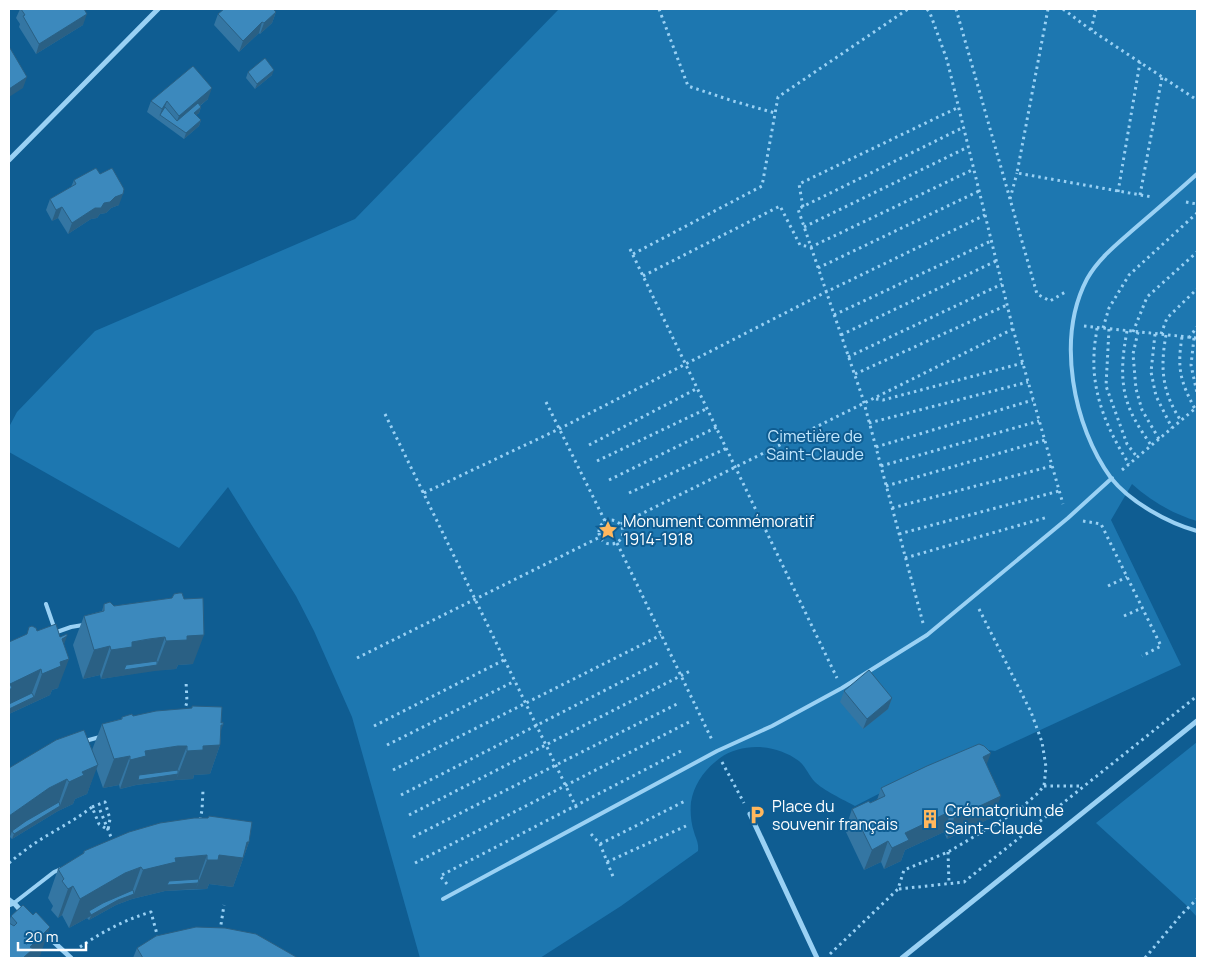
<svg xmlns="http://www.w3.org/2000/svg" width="1206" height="967" font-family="Manrope,sans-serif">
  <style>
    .green { fill: #1d77b0 }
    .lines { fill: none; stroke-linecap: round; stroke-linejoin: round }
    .path { stroke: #9ad1f4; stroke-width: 3; stroke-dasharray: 2.5 4; stroke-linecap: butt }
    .lane { stroke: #9ad1f4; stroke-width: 4 }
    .street { stroke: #9ad1f4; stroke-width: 5 }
    .wall { fill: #3476a3 }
    .shaded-wall { fill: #2a6084 }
    .building { fill: #3c89bd; stroke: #2a6084 }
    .labels { text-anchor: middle; stroke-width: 4; stroke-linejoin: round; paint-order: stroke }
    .park-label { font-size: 16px; fill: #c2e7fe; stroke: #0f5d92 }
    .poi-label { font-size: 16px; fill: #fff; stroke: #0f5d92; text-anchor: start }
  </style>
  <rect width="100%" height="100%" fill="#0f5d92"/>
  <path class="green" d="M 559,9 L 1197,9 L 1197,521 C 1173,514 1151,501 1132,484 L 1111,520 L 1181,665 L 995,751 L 981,749 L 937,764 L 855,806 C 844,800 823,790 815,782 C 809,776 806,767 799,761 C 776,744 743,742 720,758 C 705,769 694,784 691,802 C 690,812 691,823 694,832 C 696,839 699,843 698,851 L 621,906 L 540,958 L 420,958 L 352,717 L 314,631 L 296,596 L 228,487 L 179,548 L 9,452 L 9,427 L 17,412 L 95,331 L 355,219 Z
    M 1197,742 L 1197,917 L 1185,904 L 1096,823 Z"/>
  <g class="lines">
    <path class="path" d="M 659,9 L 688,86 L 733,101 L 775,113
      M 927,9 L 930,13 L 947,60 L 1013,329 L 1063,504
      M 956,9 L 1037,294 L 1050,301 L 1067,291
      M 1048,9 L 1017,173 L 1152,197
      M 1063,9 L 1091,30 L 1197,100
      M 1091,30 L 1096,9
      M 1118,192 L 1140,62
      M 1140,195 L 1162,77
      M 1010,199 L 1017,173
      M 1186,202 L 1197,204
      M 803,207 L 799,184 L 959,107
      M 804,227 L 968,147
      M 630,249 L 837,678
      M 633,254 L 762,186 L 778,97 L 908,9
      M 818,268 L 979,191
      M 643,276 L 780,206 L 800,245 L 811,247 L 974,169
      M 834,315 L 991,241
      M 1084,326 L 1197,338
      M 1097,328 C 1096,337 1094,346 1094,355 C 1092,395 1108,431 1129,464
      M 1103,328 L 1109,308 L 1129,275 L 1197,213
      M 1109,329 L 1106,386 L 1127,444 L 1137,457
      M 1127,331 C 1122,358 1119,385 1131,412 C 1136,423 1144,435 1151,445
      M 1133,332 L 1147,297 L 1197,252
      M 1138,332 L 1133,354 L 1136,389 L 1142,410 L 1159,439
      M 1155,334 L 1151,372 L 1156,396 L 1172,428
      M 1161,334 L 1167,318 L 1197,289
      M 841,335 L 996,261
      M 1166,335 C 1160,368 1162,392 1181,421
      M 1182,337 C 1177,368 1180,381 1195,409
      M 1189,338 L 1197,327
      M 1194,338 L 1191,365 L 1197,393
      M 848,357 L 1002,284
      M 855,374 L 1007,305
      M 876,399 L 883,400 L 1023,363
      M 546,402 L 605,521
      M 385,414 L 578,811
      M 869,423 L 1028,382
      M 589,445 L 698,388
      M 876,447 L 1033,400
      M 597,461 L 708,408
      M 881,466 L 1039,421
      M 1122,470 L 1197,407
      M 609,480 L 717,427
      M 886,486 L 1045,440
      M 424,493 L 559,429 L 826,292 L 985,215
      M 629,493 L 727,448
      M 892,508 L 1052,466
      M599 532a12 12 0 1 1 24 0a12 12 0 1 1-24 0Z
      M 1083,521 L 1101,524 L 1161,646 L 1142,656
      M 621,524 L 1013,329
      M 899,534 L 1059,491
      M 617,543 L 712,740
      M 905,558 L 1048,517
      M 1108,586 L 1127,577
      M 1124,616 L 1142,608
      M 923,623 L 863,399 L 798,209 L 964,127
      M 357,658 L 600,537
      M 184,712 L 187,702 L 186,681
      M 374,726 L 504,660
      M 387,745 L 515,681
      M 722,762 L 744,803
      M 393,770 L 661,635
      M 1044,786 L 1083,786
      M 401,795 L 660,662
      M 92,807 L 105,802 L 110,819 L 108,830
      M 100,810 L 113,842
      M 409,815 L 692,670
      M 200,820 L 202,810 L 203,790
      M 591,834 L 600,844 L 614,879
      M 413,837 L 679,703
      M 600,844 L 685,801
      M 948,852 L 949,884
      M 607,862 L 686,826
      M 9,863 C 21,853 34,843 48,835 C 63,826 78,818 92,807 L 99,824 L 108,830
      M 415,863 L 689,722
      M 447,884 L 440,876 L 681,751
      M 899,889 L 964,882 L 1197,696
      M 220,931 L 224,905
      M 80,947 C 102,932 124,920 151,912 L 158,938
      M 830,954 L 898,889 L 904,870 L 948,852 L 1016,812 L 1036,795 L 1044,786 L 1046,767 L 1042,742 L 1031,712 L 979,609
      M 1145,958 L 1181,915 L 1197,899"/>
    <path class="lane" d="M 1197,174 C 1176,193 1155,211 1134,229 C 1117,244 1098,259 1087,279 C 1056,338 1073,426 1111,478 C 1130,502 1168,523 1197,531
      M 46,604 L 55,630
      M 54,633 L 71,627 L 83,625
      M 85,741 L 100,737
      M 9,899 L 14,903 L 54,872 L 61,869
      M 443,899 L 717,751 L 772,726 L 842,688 L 927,635 L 1068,518 L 1112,478"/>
    <path class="street" d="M 9,160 L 158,9
      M 750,814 L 817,958
      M 9,905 L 14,903 L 23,913
      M 42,931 L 71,958
      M 902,958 L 1197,721"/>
  </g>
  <path class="wall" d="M 20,9 L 84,9 L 83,25 L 36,54 L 19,27 L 20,24 L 16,18 Z
    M 276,12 L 272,23 L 260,34 L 259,33 L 239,52 L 214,25 L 218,14 Z
    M 248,72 L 272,75 L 255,89 L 246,78 Z
    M 208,99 L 200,106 L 201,107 L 199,113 L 196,115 L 201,120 L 199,126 L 184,139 L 147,112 L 151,101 Z
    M 74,180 L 119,205 L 111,208 L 106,213 L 100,214 L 97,218 L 91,219 L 68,234 L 58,218 L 52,221 L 46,210 L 50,199 L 71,187 Z
    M 172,598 L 193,664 L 178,665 L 176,669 L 155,670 L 101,679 L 100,675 L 83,679 L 73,645 L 84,616 L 102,611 L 104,604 L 114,606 Z
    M 37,631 L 60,637 L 64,645 L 58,688 L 52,690 L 50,695 L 9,714 Z
    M 844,691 L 892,698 L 888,709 L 863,729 L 840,702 Z
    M 133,716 L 221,732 L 220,745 L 210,774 L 194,775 L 193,779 L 176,780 L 136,785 L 120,789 L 119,785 L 103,788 L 96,768 L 87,794 L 75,799 L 73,804 L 58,811 L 12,839 L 10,837 L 9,838 L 9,768 L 92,750 L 102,724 L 121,719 L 122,717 Z
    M 987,764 L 993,817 L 947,839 L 944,832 L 905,850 L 901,861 L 884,869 L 881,862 L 864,870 L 845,830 L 852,809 L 877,800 L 881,788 Z
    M 249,842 L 233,887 L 209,884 L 207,889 L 165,891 L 132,899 L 116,905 L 89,920 L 87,918 L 69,928 L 62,915 L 58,918 L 51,910 L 53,906 L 48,898 L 58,869 L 83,854 L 84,851 Z
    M 23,905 L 40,956 L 9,958 L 9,922 L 11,916 Z
    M 137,948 L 298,958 L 133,958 Z"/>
  <path class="shaded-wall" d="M 276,12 L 272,23 L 260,34 L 264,23 Z
    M 87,14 L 83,25 L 36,54 L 39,44 Z
    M 262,22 L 259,33 L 239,52 L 243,41 Z
    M 274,70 L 272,75 L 255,89 L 257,84 Z
    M 27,77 L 23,88 L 9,97 L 9,89 Z
    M 212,88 L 208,99 L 175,126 L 179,116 Z
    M 167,101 L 163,112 L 160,115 L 158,120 L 162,109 Z
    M 201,107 L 199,113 L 192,118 L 194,113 Z
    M 201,120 L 199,126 L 184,139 L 186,133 Z
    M 123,194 L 119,205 L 111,208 L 106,213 L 100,214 L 97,218 L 91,219 L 68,234 L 72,223 L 95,208 L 115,197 Z
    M 62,207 L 58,218 L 52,221 L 56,210 Z
    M 204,635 L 193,664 L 178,665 L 176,669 L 155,671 L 101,679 L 111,650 L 132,642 L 165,637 L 155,665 L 157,665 L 166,641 L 187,636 Z
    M 67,636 L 57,665 L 62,639 Z
    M 110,646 L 100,675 L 83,679 L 94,650 Z
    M 69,659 L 58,688 L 52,690 L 50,695 L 9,714 L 9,709 L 34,697 L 42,674 L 60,662 Z
    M 41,669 L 30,698 L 9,708 L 9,686 L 10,684 Z
    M 892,698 L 888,709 L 863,729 L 867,719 Z
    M 221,725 L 223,725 L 216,745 L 220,745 L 210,774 L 194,775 L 193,779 L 176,780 L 187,751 L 203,746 Z
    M 178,746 L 187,746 L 176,774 L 178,774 L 176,780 L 136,785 L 120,789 L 130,760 L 145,751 Z
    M 991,753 L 983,774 L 983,757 Z
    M 130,756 L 119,785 L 103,788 L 114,759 Z
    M 98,765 L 87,794 L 75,799 L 73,804 L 58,811 L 69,782 L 82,772 Z
    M 67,779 L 57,808 L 60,806 L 58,811 L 12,839 L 14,834 L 12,831 L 10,837 L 9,838 L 9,816 L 49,788 Z
    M 1001,796 L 993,817 L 947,839 L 954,818 Z
    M 951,811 L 944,832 L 905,850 L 901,861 L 884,869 L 892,848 L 905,833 Z
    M 888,841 L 881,862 L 864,870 L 872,850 Z
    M 247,842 L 249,842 L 233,887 L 209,884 L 207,889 L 196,889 L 207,860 L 219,855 Z
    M 207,855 L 197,883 L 198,883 L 196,889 L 165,891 L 132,899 L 116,905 L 89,920 L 91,916 L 69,928 L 80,899 L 125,873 L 141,867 L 131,895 L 134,894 L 143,870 L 175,858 Z
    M 73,886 L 62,915 L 58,918 L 68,889 Z
    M 50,927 L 40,956 L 38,958 L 23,958 L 30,947 Z"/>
  <path class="building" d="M 21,9 L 84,9 L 87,14 L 39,44 L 23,16 L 25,15 Z
    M 224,9 L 273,9 L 276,12 L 264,23 L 262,22 L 243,41 L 218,14 Z
    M 10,48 L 27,77 L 9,89 L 9,49 Z
    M 265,58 L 274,70 L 257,84 L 248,72 Z
    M 193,66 L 212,88 L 179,116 L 167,101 L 162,109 L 151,101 Z
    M 198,103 L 201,107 L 194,113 L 201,120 L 186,133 L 160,115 L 165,107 L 177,121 Z
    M 96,168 L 100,174 L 112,168 L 124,189 L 123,194 L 115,197 L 110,202 L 104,203 L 101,208 L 95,208 L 72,223 L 62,207 L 56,210 L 50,199 L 76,184 L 74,180 Z
    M 179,593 L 182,593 L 184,599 L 203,598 L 204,635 L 187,636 L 187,640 L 166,641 L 165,637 L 149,639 L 132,642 L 132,647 L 111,650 L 110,646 L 94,650 L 84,616 L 104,611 L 104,604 L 110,602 L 114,606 L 172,598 L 174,594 Z
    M 56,624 L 60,637 L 67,634 L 67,636 L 62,639 L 69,659 L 60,662 L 61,666 L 42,674 L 41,669 L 10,684 L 12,688 L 9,690 L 9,642 L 27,634 L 29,627 L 32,626 L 36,628 L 37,631 Z
    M 157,661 L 157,665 L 124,670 L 126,665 Z
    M 869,670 L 892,698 L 867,719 L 844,691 Z
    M 32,693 L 34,697 L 9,709 L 9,704 Z
    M 192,706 L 222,707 L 221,723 L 223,722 L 223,725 L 221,725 L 220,745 L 203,746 L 203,750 L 187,751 L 187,746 L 178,746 L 145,751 L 146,756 L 130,760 L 130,756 L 114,759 L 102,724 L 122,719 L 122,717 L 132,714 L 133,716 L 156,711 L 192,708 Z
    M 84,730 L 98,765 L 82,772 L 84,775 L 69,782 L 67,779 L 49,788 L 9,816 L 9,768 L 56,740 Z
    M 979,744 L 984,746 L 991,753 L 983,757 L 1001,796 L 954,818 L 951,811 L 905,833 L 909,840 L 892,848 L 888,841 L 872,850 L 852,809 L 869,801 L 870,803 L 885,796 L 881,788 L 927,766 Z
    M 178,770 L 178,774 L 138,780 L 139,775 Z
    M 59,802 L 60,806 L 14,834 L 12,831 L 26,821 Z
    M 209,816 L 252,822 L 249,842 L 247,842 L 243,858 L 219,855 L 218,860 L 207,860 L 207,855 L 175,858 L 176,862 L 143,870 L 141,867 L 125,873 L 80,899 L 73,886 L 68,889 L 62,881 L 64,879 L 58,869 L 84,853 L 84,851 L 129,832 L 160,823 L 194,818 L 208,818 Z
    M 199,879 L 198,883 L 167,885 L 169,881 Z
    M 133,890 L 134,894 L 118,900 L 91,915 L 89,911 L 103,903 Z
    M 23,905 L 33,915 L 36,912 L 50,927 L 30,947 L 33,949 L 23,958 L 9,958 L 9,923 L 14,926 L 17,923 L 11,916 Z
    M 196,927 L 225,928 L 256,934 L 298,958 L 143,958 L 137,948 L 156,936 Z"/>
  <defs>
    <g id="sight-bare" transform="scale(1.5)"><path d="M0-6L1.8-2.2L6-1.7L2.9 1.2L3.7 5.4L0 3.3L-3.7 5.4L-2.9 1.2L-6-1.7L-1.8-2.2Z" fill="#ffb75d" stroke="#0f5d92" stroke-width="2.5" paint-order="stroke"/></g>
    <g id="parking-bare" transform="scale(1.5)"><path d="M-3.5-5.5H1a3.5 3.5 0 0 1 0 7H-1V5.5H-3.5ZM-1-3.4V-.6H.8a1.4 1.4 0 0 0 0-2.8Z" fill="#ffb75d" stroke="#0f5d92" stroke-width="2.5" paint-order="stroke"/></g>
    <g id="building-bare" transform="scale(1.5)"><path d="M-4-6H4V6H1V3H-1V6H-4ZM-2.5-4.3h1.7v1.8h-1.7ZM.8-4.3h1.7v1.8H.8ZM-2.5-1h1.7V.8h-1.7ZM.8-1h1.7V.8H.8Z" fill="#ffb75d" stroke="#0f5d92" stroke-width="2.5" paint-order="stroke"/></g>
  </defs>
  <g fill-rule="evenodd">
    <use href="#sight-bare" x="608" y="530"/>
    <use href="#parking-bare" x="757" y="815"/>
    <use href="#building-bare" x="930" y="819"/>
  </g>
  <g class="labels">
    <g class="park-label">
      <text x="815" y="442">Cimetière de<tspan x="815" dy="18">Saint-Claude</tspan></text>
    </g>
    <g class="poi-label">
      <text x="623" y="527">Monument commémoratif<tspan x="623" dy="18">1914-1918</tspan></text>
      <text x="772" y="812">Place du<tspan x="772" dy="18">souvenir français</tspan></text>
      <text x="945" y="816">Crématorium de<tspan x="945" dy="18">Saint-Claude</tspan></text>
    </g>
  </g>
  <rect width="1206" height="967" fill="none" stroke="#ffffff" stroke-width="20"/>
  <path d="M18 942v8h68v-8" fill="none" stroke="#ffffff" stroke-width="2.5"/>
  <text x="25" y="942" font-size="15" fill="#ffffff" stroke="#0f5d92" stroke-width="4" paint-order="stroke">20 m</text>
</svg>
